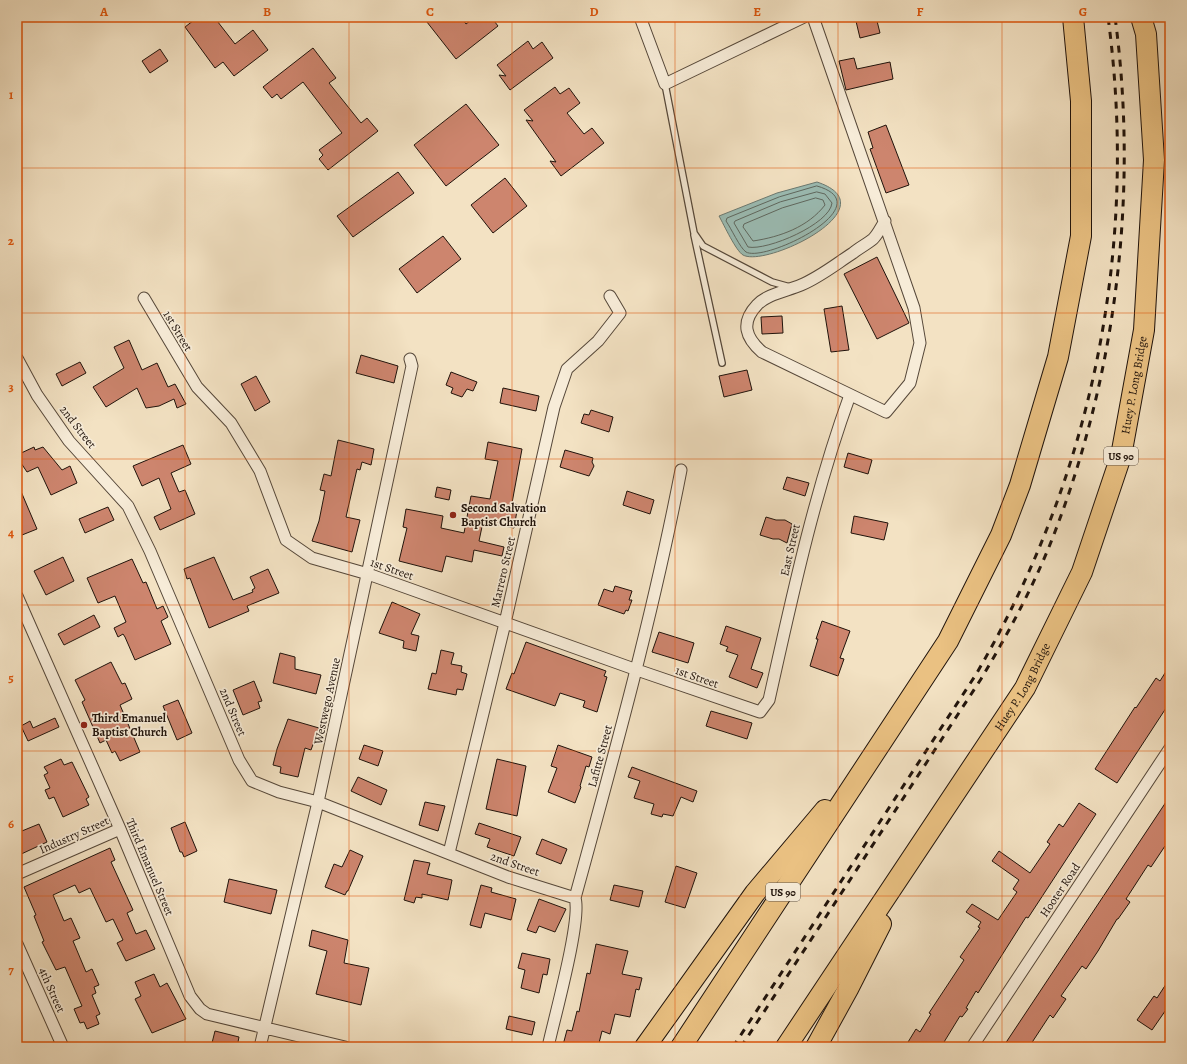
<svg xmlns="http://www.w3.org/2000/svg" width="1187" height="1064" font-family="Alegreya,serif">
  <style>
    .water { fill: #9bbdb5; stroke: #6a7971 }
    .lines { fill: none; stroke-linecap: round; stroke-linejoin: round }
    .shore { stroke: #5e6860; stroke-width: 1 }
    .building { fill: #cd856e; stroke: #20130b }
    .lane-casing { stroke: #554739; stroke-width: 8 }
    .street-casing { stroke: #554739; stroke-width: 13 }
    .highway-casing { stroke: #20130b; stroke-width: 22 }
    .lane { stroke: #f7ecd8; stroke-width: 5.5 }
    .street { stroke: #f7ecd8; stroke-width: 11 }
    .highway { stroke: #eac182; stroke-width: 20 }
    .rail { stroke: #20130b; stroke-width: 3; stroke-dasharray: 7 7; stroke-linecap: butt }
    .grid { fill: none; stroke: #de560c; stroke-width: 1; stroke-opacity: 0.55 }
    .poi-dot { fill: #8f2418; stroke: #f7ecd8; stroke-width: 1.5 }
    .labels { text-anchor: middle; stroke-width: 3.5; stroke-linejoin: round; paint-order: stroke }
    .shield { fill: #f7ecd8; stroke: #605448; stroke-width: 1 }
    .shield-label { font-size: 11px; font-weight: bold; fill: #20130b }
    .street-label { font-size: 12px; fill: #20130b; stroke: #f7ecd8 }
    .poi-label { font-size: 12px; font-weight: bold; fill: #20130b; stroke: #f7ecd8; text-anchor: start }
    .neatline { fill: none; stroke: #de560c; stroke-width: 1.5 }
    .grid-label { font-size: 13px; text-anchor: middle; font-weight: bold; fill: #de560c }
  </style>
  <rect width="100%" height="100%" fill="#f3e2c3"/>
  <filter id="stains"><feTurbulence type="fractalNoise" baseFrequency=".005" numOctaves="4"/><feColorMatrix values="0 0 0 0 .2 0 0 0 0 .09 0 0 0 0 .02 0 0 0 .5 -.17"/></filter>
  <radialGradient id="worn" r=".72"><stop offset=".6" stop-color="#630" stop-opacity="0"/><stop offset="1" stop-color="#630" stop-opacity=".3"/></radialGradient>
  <path class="water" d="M 817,182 C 892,207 766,268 743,255 C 736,251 724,225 719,216 L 777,193 Z"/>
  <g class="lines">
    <path class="shore" d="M 817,186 C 884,205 765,263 746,252 C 740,248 731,228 726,221 L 727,218 L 779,197 Z
      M 817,192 L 825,194 L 832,203 C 830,224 767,251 748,247 L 734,223 L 735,221 L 780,202 Z
      M 816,198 L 823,200 L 825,205 C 808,227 780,237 753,241 L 743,227 L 744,224 L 782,208 Z"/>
  </g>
  <path class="building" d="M 198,17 L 214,17 L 235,44 L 253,30 L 268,50 L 234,76 L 223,62 L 215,68 L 185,27 Z
    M 423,17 L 461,17 L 466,24 L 475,17 L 491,17 L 498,26 L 456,59 Z
    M 855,17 L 876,17 L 880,33 L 860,38 Z
    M 528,41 L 533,49 L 542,42 L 553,58 L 510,90 L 499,75 L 506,76 L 497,65 Z
    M 313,48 L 336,78 L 329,83 L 361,123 L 367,118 L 378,131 L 328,170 L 319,159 L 323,155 L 319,150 L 342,133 L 303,82 L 281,99 L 277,94 L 272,98 L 263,87 Z
    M 160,49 L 168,61 L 150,73 L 142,61 Z
    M 854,58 L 857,69 L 890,62 L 893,79 L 846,90 L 839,61 Z
    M 555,87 L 560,94 L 569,88 L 580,103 L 567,113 L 584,134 L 592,128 L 604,143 L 561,176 L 550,161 L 556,162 L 526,120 L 533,121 L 524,110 Z
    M 466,104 L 499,145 L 446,186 L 414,145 Z
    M 886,125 L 909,185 L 886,193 L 870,149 L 873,148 L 868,132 Z
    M 398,172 L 414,193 L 353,237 L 337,216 Z
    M 505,178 L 527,206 L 493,233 L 471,205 Z
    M 443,236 L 461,259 L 417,293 L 399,269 Z
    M 877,257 L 909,323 L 877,339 L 844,274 Z
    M 842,306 L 849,350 L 831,352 L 824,309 Z
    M 782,316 L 783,333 L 762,334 L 761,317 Z
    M 129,340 L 142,370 L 157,363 L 168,387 L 175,384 L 186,404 L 177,408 L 174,399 L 159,406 L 146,408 L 137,388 L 106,407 L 93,387 L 124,368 L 114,347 Z
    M 361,355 L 398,366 L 394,383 L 356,373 Z
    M 80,362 L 86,373 L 62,386 L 56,374 Z
    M 747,370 L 752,390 L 724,397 L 719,376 Z
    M 451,372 L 477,382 L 473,391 L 467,389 L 462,397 L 451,393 L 453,388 L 446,385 Z
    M 256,376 L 270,402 L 255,411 L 241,384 Z
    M 503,388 L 539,396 L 536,411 L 500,403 Z
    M 591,410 L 613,417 L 609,432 L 581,423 L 584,414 L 589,415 Z
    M 338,440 L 374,449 L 371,465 L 362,462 L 360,470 L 357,469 L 346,517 L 360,520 L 352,552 L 312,541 L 319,521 L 325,491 L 320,490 L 324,474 L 331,476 Z
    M 488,442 L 522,449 L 512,503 L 518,505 L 514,528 L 483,522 L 479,541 L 504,547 L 502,556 L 474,550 L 472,562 L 446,556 L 442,572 L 399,561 L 407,528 L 403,527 L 406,509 L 443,516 L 441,528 L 464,533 L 471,496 L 490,499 L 498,461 L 485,459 Z
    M 183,445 L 191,464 L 171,473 L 179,492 L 185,490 L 195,514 L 160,530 L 154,517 L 171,509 L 159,478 L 142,486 L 133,466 Z
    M 34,447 L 35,450 L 43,447 L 62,470 L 70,466 L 77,483 L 51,495 L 38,467 L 27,472 L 17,457 L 17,455 Z
    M 565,450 L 593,458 L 592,462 L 594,466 L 589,476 L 560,467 Z
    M 848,453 L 872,460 L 868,474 L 844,467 Z
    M 787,477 L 809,483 L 805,496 L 783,489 Z
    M 17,482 L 37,529 L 17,537 Z
    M 437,487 L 451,490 L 449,500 L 435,497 Z
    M 627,491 L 654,500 L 650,514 L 623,505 Z
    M 108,507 L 114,520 L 85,533 L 79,519 Z
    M 854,516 L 888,523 L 884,540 L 851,533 Z
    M 766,517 L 776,520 L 785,520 L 792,524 L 787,543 L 779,539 L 773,539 L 760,535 Z
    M 63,557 L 74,581 L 46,595 L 34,571 Z
    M 214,557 L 233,600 L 253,592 L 252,590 L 255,588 L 250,577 L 268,569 L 279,593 L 247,606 L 249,611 L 209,628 L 190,578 L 187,579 L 184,569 Z
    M 132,559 L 143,583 L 146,582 L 157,609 L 163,606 L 168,617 L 161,621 L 171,644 L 135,660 L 125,637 L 123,634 L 118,637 L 114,628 L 126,622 L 115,596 L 98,603 L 87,578 Z
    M 615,586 L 632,591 L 629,600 L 632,600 L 628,611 L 626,610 L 624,614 L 598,605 L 604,589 L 613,592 Z
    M 392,602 L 420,614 L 411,634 L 419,636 L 416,651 L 403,648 L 404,641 L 379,633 Z
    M 94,615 L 100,627 L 64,645 L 58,634 Z
    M 822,621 L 850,631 L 840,658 L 844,659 L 838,676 L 810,666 L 818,639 L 816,639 Z
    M 726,626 L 761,638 L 751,669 L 763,673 L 757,688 L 729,677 L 738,655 L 726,651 L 728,647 L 720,644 Z
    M 659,632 L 694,643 L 688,663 L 652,652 Z
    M 526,642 L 606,671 L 604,676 L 607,677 L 597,712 L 583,707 L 585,701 L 560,693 L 555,706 L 506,689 L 512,673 L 514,674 Z
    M 441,650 L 454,653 L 451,664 L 462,666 L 461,672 L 467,674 L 463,690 L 457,689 L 456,695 L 428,689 L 432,673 L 436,674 Z
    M 280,653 L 295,657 L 295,669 L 321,675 L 316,694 L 273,683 Z
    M 111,662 L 122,684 L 125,683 L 132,699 L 120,705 L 140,752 L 120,761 L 115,751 L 112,753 L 106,740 L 100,743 L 82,702 L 85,700 L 75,680 Z
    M 1170,665 L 1170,702 L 1117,783 L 1095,769 L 1135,707 L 1136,708 L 1156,678 L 1160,681 Z
    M 254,681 L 262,701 L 258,702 L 260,708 L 243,715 L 233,690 Z
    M 178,700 L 192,733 L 177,740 L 163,706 Z
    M 711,711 L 752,723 L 747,739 L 706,726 Z
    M 55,718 L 59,727 L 28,741 L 21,726 L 30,721 L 33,728 Z
    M 288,719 L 319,728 L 311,750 L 305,748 L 298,777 L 280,773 L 281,767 L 273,765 L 277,749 Z
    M 364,745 L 383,751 L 378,766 L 359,759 Z
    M 558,745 L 592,757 L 589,767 L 586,766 L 580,786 L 581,787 L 575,803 L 548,792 L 557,768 L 551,766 Z
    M 61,759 L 64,765 L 72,762 L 89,797 L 86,799 L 89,805 L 63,817 L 54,797 L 49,799 L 45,790 L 50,788 L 44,775 L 48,773 L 44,767 Z
    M 497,759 L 526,766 L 517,816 L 486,809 Z
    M 632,767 L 697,791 L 693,802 L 681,797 L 673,816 L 663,814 L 662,817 L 651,814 L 654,804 L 634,798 L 640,781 L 628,777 Z
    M 358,777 L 387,790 L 381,805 L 351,791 Z
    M 1170,796 L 1170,850 L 1165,846 L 1151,867 L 1148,865 L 1126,899 L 1130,902 L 1118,919 L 1117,919 L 1098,951 L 1086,969 L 1082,966 L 1061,996 L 1066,999 L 1053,1018 L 1050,1015 L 1029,1047 L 1003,1047 Z
    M 425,802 L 445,806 L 438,831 L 419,825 Z
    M 1079,803 L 1096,814 L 1028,918 L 1026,917 L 978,993 L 976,991 L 966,1008 L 968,1009 L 962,1017 L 960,1016 L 941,1047 L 905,1047 L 916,1029 L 920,1032 L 931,1014 L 929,1013 L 964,960 L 960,957 L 980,928 L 978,927 L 981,922 L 966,912 L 972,904 L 998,920 L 1017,892 L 1013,889 L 1019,880 L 992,861 L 999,851 L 1030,873 L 1050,844 L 1047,842 L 1059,824 L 1063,827 Z
    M 185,822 L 197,851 L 184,857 L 182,852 L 180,852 L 171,828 Z
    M 479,823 L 521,837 L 514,856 L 487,847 L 490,839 L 475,834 Z
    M 39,824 L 47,842 L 17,856 L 17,833 Z
    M 542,839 L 567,849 L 561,864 L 536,854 Z
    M 110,848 L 115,860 L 111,862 L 133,910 L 127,913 L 136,934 L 146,930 L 155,949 L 126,961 L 117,943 L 123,940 L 113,919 L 106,922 L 90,888 L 79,893 L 75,885 L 53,895 L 64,921 L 71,918 L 80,938 L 73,941 L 86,972 L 92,969 L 99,985 L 94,987 L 96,993 L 92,995 L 100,1014 L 96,1016 L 99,1024 L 87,1029 L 84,1022 L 80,1023 L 74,1009 L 82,1006 L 65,967 L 56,970 L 42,942 L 44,941 L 34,916 L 36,915 L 24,887 Z
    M 350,850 L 363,856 L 348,891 L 347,891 L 345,895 L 325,887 L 334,864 L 342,867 Z
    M 414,860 L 430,863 L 427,874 L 452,880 L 448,900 L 422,894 L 422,898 L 416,897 L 414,903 L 404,900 Z
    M 676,866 L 697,873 L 685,908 L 665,902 Z
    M 229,879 L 277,890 L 271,914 L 224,902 Z
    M 481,885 L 492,888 L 491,892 L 516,899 L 511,920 L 485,913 L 481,928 L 470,925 Z
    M 614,885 L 643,891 L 639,907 L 610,900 Z
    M 539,899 L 566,909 L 555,932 L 539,926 L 536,933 L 527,930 Z
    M 312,930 L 348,940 L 344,963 L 369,968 L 361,1005 L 316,994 L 327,951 L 309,946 Z
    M 596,944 L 628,951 L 622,974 L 642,978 L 639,990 L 636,989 L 630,1017 L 615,1014 L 610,1034 L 602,1031 L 598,1047 L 573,1047 L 563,1045 L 567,1030 L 572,1031 L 577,1011 L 579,1012 L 587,973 L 590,974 Z
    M 522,953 L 550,959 L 547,975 L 543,974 L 539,993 L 521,988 L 525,970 L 518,968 Z
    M 154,974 L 160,987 L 167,983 L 186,1019 L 152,1033 L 135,999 L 141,996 L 135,982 Z
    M 1170,978 L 1170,1004 L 1152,1030 L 1137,1020 L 1154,996 L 1157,998 Z
    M 509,1016 L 535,1022 L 532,1035 L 506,1029 Z
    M 215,1031 L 239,1037 L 237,1047 L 211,1047 Z"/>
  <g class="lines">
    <g class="lane-casing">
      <path id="lane" d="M 665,84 L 694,233 L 703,246 L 772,282 L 790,287
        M 694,235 L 722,363"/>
    </g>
    <g class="street-casing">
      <path id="street" d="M 640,17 L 665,84 L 804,17
        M 813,17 L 914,308 L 920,343 L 910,383 L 886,412 L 762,352 C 746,338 740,323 757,305 C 767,294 787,291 801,285 C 820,277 836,264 853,253 C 859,248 867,244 873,239 C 878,234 881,227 885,221
        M 144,298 L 197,387 L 231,423 L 260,471 L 286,540 L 312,558 L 368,574 L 637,670 L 760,712 L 769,700 C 792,597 814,494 850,395
        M 17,358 L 37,395 L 69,441 L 128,506 L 150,551 L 239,760 L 252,781 L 279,792 L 318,802 L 508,877 L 575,898
        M 17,596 L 120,829 L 190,996 L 200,1009 L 207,1014 L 345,1047
        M 449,853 L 505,623 L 554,407 L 567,369 L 598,341 L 620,313 L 610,296
        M 17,874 L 120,829
        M 17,944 L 63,1047
        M 260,1047 L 318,802 L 412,366 L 410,359
        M 548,1047 C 554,1019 582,919 575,898 C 614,756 653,615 681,470
        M 972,1047 L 1170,748"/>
    </g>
    <g class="highway-casing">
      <g id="highway">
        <path d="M 645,1047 L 755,893 L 825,810"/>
        <path d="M 681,1047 L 948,641 L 1001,535 L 1020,485 L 1058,357 L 1081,236 L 1081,101 L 1073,17"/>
        <path id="s1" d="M 786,1047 L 1025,688 L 1082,572 L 1121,456 L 1144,330 L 1154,160 L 1146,34 L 1141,17"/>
        <path d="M 816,1047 L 848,989 L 881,924"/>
      </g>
    </g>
    <use href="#lane" class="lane"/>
    <use href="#street" class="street"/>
    <use href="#highway" class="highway"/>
    <path class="rail" d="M 733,1047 L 975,676 C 1093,476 1139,247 1108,17
      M 741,1047 L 981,679 C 1006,637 1030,593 1049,547 C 1116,380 1139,195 1115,17"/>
  </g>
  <path class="grid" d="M 185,17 L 185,1047M 349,17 L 349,1047M 512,17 L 512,1047M 675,17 L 675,1047M 838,17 L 838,1047M 1002,17 L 1002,1047M 17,168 L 1170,168M 17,313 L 1170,313M 17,459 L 1170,459M 17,605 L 1170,605M 17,751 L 1170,751M 17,896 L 1170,896"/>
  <g class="poi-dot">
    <circle cx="453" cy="515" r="4"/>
    <circle cx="84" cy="725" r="4"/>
  </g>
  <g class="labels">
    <g class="shield">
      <rect x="1104" y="447" width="34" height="18" rx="3"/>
      <rect x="766" y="883" width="34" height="18" rx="3"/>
    </g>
    <g class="shield-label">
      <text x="1121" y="460">US 90</text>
      <text x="783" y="896">US 90</text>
    </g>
    <g class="street-label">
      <text transform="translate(178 331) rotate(59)" y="4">1st Street</text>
      <text dy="4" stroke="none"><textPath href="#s1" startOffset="755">Huey P. Long Bridge</textPath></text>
      <text transform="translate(78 427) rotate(52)" y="4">2nd Street</text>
      <text transform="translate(790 550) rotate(-77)" y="4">East Street</text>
      <text transform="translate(392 569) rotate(19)" y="4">1st Street</text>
      <text transform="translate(503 572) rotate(-77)" y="4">Marrero Street</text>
      <text transform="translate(697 677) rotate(19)" y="4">1st Street</text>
      <text dy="4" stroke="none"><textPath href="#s1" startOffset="431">Huey P. Long Bridge</textPath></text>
      <text transform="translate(327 701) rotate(-78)" y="4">Westwego Avenue</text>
      <text transform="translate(233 712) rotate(67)" y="4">2nd Street</text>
      <text transform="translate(600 756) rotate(-75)" y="4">Lafitte Street</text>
      <text transform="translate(74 835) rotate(-24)" y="4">Industry Street</text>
      <text transform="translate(515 864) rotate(19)" y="4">2nd Street</text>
      <text transform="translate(150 867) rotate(67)" y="4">Third Emanuel Street</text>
      <text transform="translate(1060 890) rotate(-56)" y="4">Hooter Road</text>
      <text transform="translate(52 990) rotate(66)" y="4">4th Street</text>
    </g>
    <g class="poi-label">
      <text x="461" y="512">Second Salvation<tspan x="461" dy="14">Baptist Church</tspan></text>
      <text x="92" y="722">Third Emanuel<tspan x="92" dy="14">Baptist Church</tspan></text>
    </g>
  </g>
  <rect width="1187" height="1064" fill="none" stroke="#f3e2c3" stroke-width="44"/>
  <rect x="22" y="22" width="1143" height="1020" class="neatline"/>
  <g class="grid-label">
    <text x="104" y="16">A</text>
    <text x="267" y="16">B</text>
    <text x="430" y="16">C</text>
    <text x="594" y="16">D</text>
    <text x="757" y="16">E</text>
    <text x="920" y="16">F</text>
    <text x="1083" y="16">G</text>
    <text x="11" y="99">1</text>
    <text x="11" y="245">2</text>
    <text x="11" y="391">3</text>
    <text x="11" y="537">4</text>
    <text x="11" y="682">5</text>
    <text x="11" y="828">6</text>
    <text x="11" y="974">7</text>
  </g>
  <rect width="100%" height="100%" filter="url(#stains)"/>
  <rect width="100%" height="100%" fill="url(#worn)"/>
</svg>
